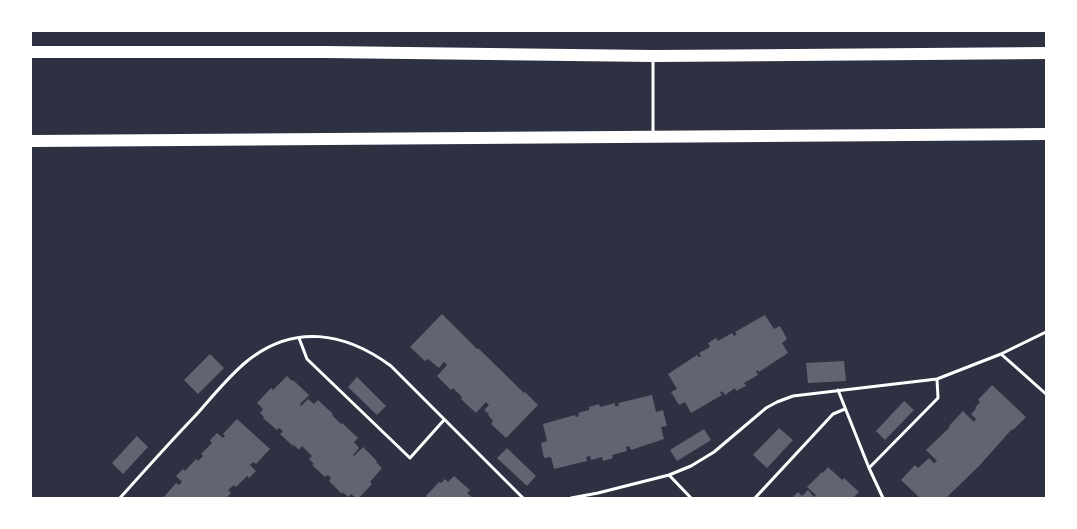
<svg xmlns="http://www.w3.org/2000/svg" width="1077" height="529" font-family="Mulish,sans-serif">
  <style>
    .building { fill: #626471 }
    .lines { fill: none; stroke-linecap: round; stroke-linejoin: round }
    .service { stroke: #fff; stroke-width: 3 }
    .motorway { stroke: #fff; stroke-width: 12 }
  </style>
  <rect width="100%" height="100%" fill="#2d3142"/>
  <path class="building" d="M 442,314 L 477,349 L 478,348 L 524,393 L 525,392 L 538,405 L 506,438 L 491,424 L 493,421 L 488,415 L 489,414 L 484,410 L 489,405 L 486,402 L 476,413 L 461,399 L 462,397 L 453,388 L 451,390 L 437,376 L 447,365 L 444,362 L 439,368 L 428,359 L 425,361 L 410,347 Z
    M 765,315 L 774,329 L 780,326 L 787,339 L 782,343 L 788,353 L 759,372 L 758,370 L 756,371 L 758,375 L 744,383 L 746,386 L 736,391 L 735,388 L 725,395 L 722,391 L 720,393 L 722,395 L 691,413 L 685,402 L 679,405 L 671,392 L 677,389 L 668,374 L 697,355 L 699,357 L 701,356 L 699,353 L 710,347 L 708,343 L 716,338 L 718,341 L 732,333 L 734,336 L 737,334 L 735,332 Z
    M 210,354 L 224,368 L 198,394 L 184,380 Z
    M 844,361 L 846,381 L 808,383 L 806,363 Z
    M 287,376 L 292,381 L 293,380 L 309,395 L 300,404 L 301,406 L 308,399 L 314,404 L 318,400 L 333,414 L 332,415 L 341,424 L 342,423 L 358,438 L 354,442 L 359,448 L 353,455 L 354,456 L 363,447 L 377,461 L 376,462 L 382,468 L 370,482 L 372,484 L 359,498 L 356,498 L 351,494 L 348,497 L 343,492 L 342,494 L 329,481 L 331,478 L 328,475 L 325,477 L 312,465 L 314,464 L 309,459 L 312,456 L 302,446 L 299,450 L 294,445 L 293,446 L 280,434 L 283,431 L 279,428 L 277,430 L 263,418 L 264,417 L 260,413 L 263,409 L 257,403 L 271,388 L 273,390 Z
    M 357,377 L 386,406 L 377,415 L 348,387 Z
    M 992,385 L 1026,417 L 1013,430 L 1012,429 L 980,465 L 946,498 L 920,498 L 901,480 L 915,465 L 918,468 L 929,458 L 934,463 L 936,462 L 937,461 L 926,450 L 950,427 L 949,426 L 963,411 L 974,422 L 976,419 L 971,414 L 976,409 L 975,408 L 980,402 L 978,400 Z
    M 652,395 L 656,412 L 663,410 L 667,426 L 661,427 L 664,439 L 631,450 L 629,446 L 626,447 L 627,451 L 612,455 L 613,458 L 603,461 L 602,457 L 591,460 L 590,456 L 586,457 L 587,461 L 554,469 L 551,457 L 544,458 L 541,443 L 547,441 L 543,424 L 575,415 L 576,417 L 579,416 L 578,413 L 589,410 L 589,407 L 599,404 L 600,407 L 615,403 L 615,406 L 619,406 L 618,403 Z
    M 904,401 L 914,410 L 885,440 L 876,431 Z
    M 237,419 L 270,449 L 256,464 L 253,462 L 250,465 L 256,471 L 249,478 L 247,476 L 236,487 L 234,485 L 228,490 L 231,493 L 226,498 L 163,498 L 176,483 L 179,485 L 182,482 L 176,476 L 183,469 L 185,471 L 196,459 L 198,461 L 203,456 L 201,454 L 212,443 L 210,441 L 211,439 L 217,433 L 223,438 L 225,436 L 223,434 Z
    M 779,428 L 793,440 L 767,468 L 753,455 Z
    M 704,429 L 711,440 L 677,461 L 670,450 Z
    M 137,436 L 148,447 L 123,474 L 112,463 Z
    M 507,448 L 536,476 L 527,486 L 497,458 Z
    M 828,467 L 842,480 L 844,478 L 859,492 L 853,498 L 792,498 L 798,492 L 802,496 L 808,490 L 814,497 L 816,495 L 807,487 L 822,472 L 823,473 Z
    M 454,476 L 470,490 L 467,493 L 473,498 L 427,498 L 426,496 L 439,482 L 441,483 L 445,479 L 448,482 Z"/>
  <g class="lines">
    <path class="service" d="M 653,133 L 653,59
      M 299,338 L 307,359 L 410,458 L 444,420
      M 1001,354 L 1046,394
      M 838,390 L 869,468 L 883,498
      M 869,468 L 938,398 L 937,379
      M 669,475 L 691,498
      M 120,498 C 145,470 170,442 196,415 C 212,397 228,377 246,362 C 293,323 345,332 391,366 L 523,498
      M 571,498 L 598,493 L 669,475 L 691,466 L 714,452 L 766,408 L 777,402 L 793,396 L 937,379 L 1001,354 L 1046,332
      M 755,498 L 833,414 L 845,409"/>
    <path class="motorway" d="M 31,52 L 326,52 L 653,56 L 1046,53
      M 31,141 L 1046,134"/>
  </g>
  <rect width="1077" height="529" fill="none" stroke="#ffffff" stroke-width="64"/>
</svg>
